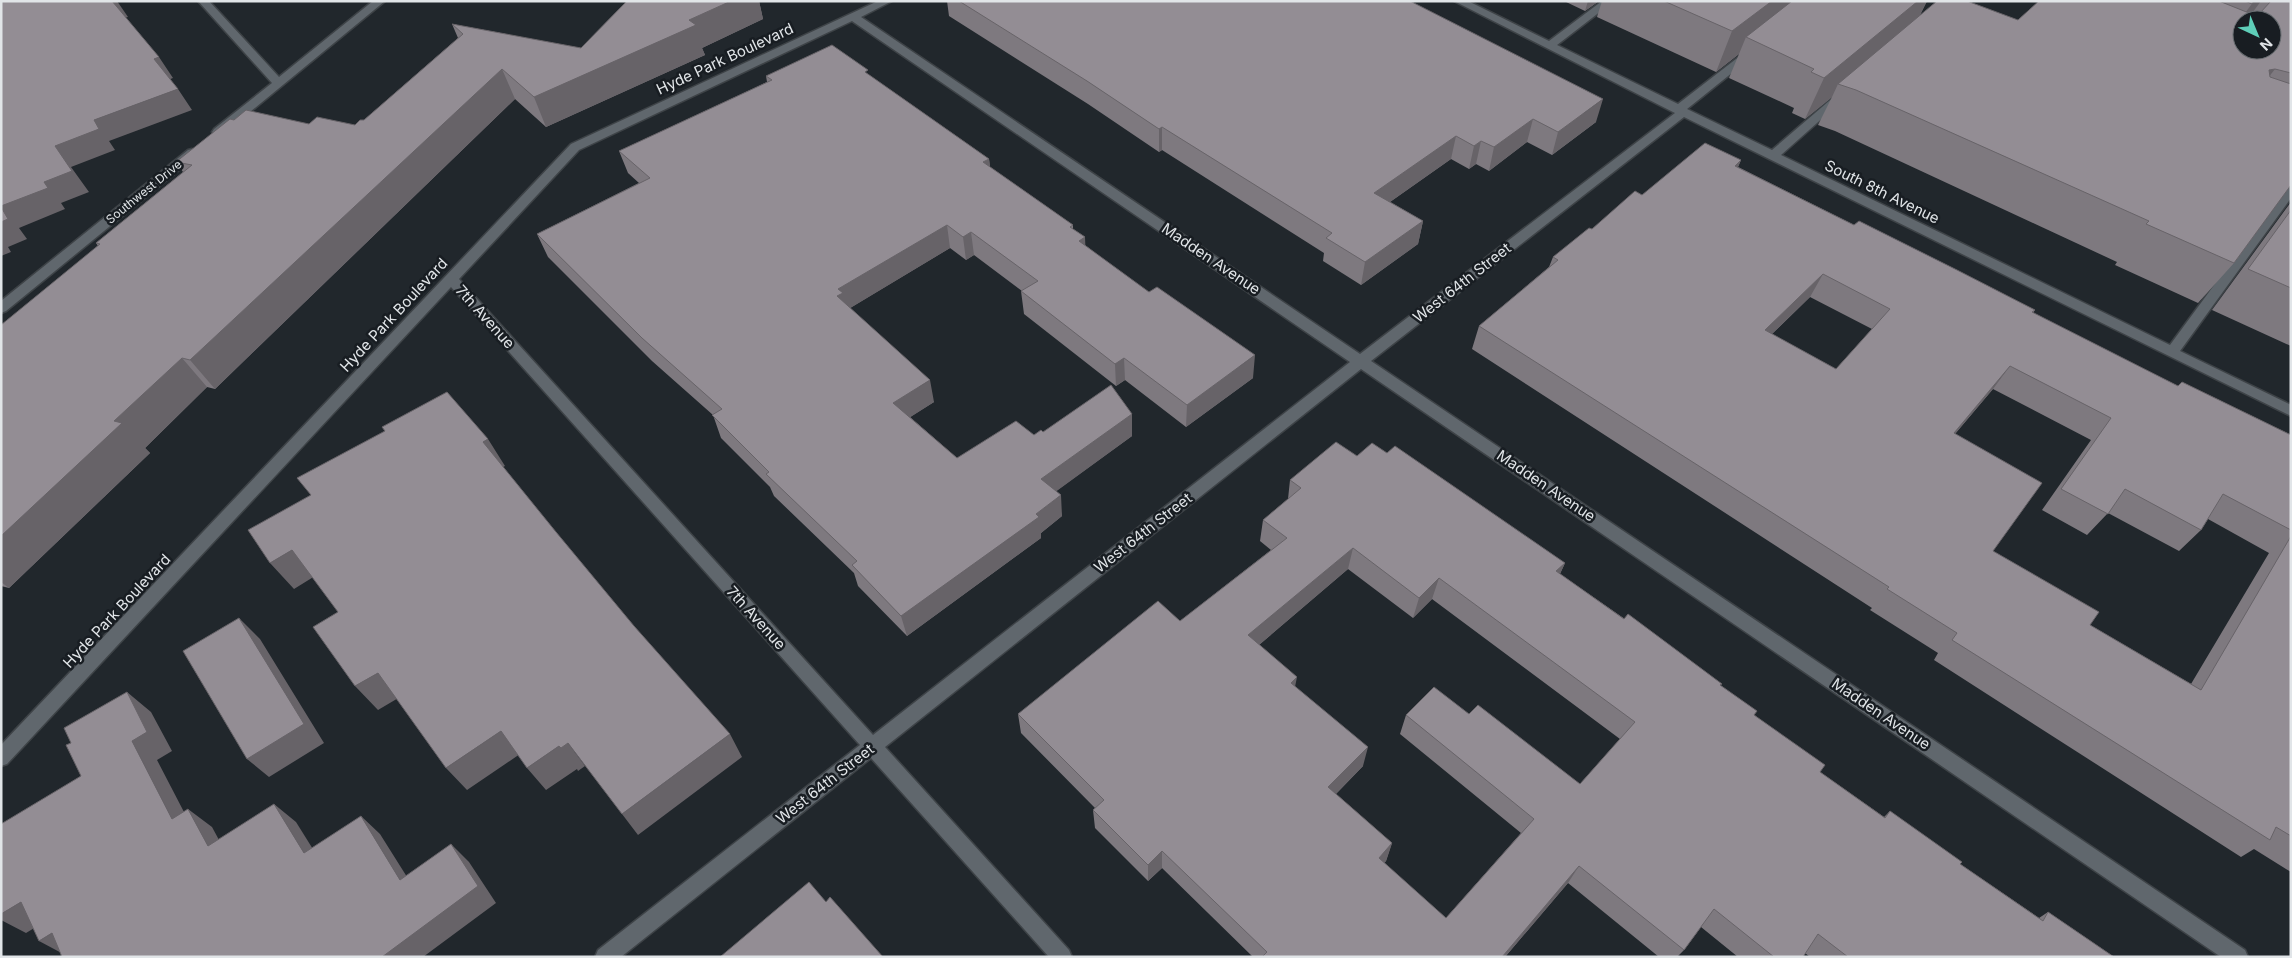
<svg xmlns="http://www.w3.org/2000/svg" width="2292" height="958" font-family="Inter,sans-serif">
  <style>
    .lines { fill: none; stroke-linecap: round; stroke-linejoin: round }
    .minor-casing { stroke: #3e4347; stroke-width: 3 }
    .minor { fill: #60676d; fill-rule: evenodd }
    .wall { fill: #7e797f; fill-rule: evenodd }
    .shaded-wall { fill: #676368 }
    .building { fill: #938d94; stroke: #676368; fill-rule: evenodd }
    .labels { text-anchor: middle; stroke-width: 5; stroke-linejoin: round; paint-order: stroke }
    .far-street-label { font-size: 12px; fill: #e1e5e8; stroke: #181d22 }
    .street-label { font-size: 15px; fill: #e1e5e8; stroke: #181d22 }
  </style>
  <rect width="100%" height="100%" fill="#21272c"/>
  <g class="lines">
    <g class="minor-casing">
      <path id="minor" d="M 198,1 L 209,1 L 279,77 L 373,1 L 385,1 L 222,135 L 218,136 L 212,132 L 214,129 L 272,83 Z
        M 878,1 L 892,1 L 861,17 L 1360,354 L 1675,113 L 1454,1 L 1468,1 L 1549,41 L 1602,1 L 1614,1 L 1557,45 L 1678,104 L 1745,52 L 1753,52 L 1753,56 L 1687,109 L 1772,150 L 1836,95 L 1844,95 L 1844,99 L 1781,155 L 2170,345 L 2287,186 L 2291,185 L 2291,198 L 2180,351 L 2291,405 L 2291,416 L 1684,117 L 1371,361 L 2245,950 L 2248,957 L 2221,957 L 1361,369 L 885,747 L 1069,950 L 1072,957 L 1049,957 L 871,758 L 621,957 L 595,957 L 598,950 L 860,745 L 451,287 L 7,764 L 1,766 L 1,745 L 571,144 ZM 852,21 L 1350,362 L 873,735 L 459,279 L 579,150 Z
        M 192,149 L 198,153 L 196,156 L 6,311 L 1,313 L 1,301 L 188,150 Z"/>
    </g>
    <use href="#minor" class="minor"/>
  </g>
  <path class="wall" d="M 627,1 L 759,1 L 763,19 L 702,48 L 705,55 L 546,127 L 515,99 L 215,389 L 207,387 L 145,448 L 150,453 L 9,588 L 1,586 L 1,325 L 98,246 L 96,243 L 183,172 L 176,162 L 234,120 L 309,124 L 355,125 L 364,120 L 458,38 L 452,24 L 581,48 Z
    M 947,1 L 1410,1 L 1596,122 L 1552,155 L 1527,142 L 1489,171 L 1476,164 L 1469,169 L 1451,159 L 1390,202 L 1423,221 L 1418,244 L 1361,285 L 1323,261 L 1324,253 L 1162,150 L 1159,152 L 1088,104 L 949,16 Z
    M 1564,1 L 1599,1 L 1585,11 Z
    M 1602,1 L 1927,1 L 1919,17 L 2018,20 L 2039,1 L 2291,1 L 2291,185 L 2234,263 L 2198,303 L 2115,265 L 2117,262 L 1835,131 L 1818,125 L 1832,97 L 1805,119 L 1792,113 L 1794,108 L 1729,78 L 1739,54 L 1716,72 L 1597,17 Z
    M 869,75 L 989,159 L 990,167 L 1073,225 L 1073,229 L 1085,237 L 1085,245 L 1253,378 L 1186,427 L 1125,380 L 1116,386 L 1024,314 L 1021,291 L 1022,291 L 974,255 L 966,260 L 950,248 L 850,308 L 934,402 L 910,417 L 957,458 L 1043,432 L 1132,414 L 1132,436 L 1056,491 L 1062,516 L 1041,533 L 1041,538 L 907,636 L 858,586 L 854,573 L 774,496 L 770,487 L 721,438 L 713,415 L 652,361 L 548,257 L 537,234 L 639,183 L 628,173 L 619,151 L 767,82 L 766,76 Z
    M 1741,160 L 1738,167 L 1854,225 L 2035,310 L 2033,313 L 2178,386 L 2182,382 L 2291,435 L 2291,872 L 2254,849 L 2241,857 L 1934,660 L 1938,653 L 1870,610 L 1872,608 L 1472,349 L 1479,326 L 1549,267 L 1553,257 L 1642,195 ZM 1810,297 L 1872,329 L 1836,369 L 1772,334 ZM 1993,389 L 2091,440 L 2042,510 L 2087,535 L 2108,513 L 2179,551 L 2201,530 L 2208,519 L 2269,553 L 2191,684 L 2090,625 L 1993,551 L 1955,434 Z
    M 2291,202 L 2291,346 L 2212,310 Z
    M 1387,453 L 1565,563 L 1560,574 L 1720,685 L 1820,772 L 1884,817 L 1890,811 L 1960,864 L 2039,918 L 2048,912 L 2114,957 L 1810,957 L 1805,953 L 1803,957 L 1738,957 L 1701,927 L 1684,950 L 1677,957 L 1659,957 L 1568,883 L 1505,957 L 1253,957 L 1162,868 L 1148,881 L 1095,828 L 1093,810 L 1095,808 L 1021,733 L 1018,714 L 1180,621 L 1271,550 L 1260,541 L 1263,520 L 1288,499 L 1290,480 L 1357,456 ZM 1348,569 L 1413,618 L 1432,599 L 1620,739 L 1580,784 L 1469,714 L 1406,715 L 1400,734 L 1521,833 L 1446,918 L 1384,863 L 1386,861 L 1392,843 L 1336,794 L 1363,766 L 1259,645 Z"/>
  <path class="shaded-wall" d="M 112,1 L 117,1 L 128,17 L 123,18 Z
    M 731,1 L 759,1 L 763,19 L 702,48 L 705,55 L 546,127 L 534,97 L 689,20 Z
    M 1588,1 L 1599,1 L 1585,11 Z
    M 1772,1 L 1807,1 L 1746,37 L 1739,54 L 1716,72 L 1732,31 Z
    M 1918,1 L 1927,1 L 1913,29 L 1838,84 L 1832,97 L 1805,119 L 1824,78 Z
    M 2254,1 L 2261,1 L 2247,20 L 2222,44 Z
    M 159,57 L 173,78 L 168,80 L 154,59 Z
    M 502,69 L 515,99 L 215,389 L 190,360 Z
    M 2275,69 L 2244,109 L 2269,70 Z
    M 178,89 L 192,110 L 109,141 L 115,150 L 71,167 L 89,192 L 61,203 L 65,209 L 19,228 L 27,239 L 8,247 L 11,252 L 1,256 L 1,206 L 44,182 L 55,146 L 94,120 Z
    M 1603,99 L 1596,122 L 1552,155 L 1558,132 Z
    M 1533,119 L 1527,142 L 1489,171 L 1494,147 Z
    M 1162,127 L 1162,150 L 1159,152 L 1159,129 Z
    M 1456,136 L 1451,159 L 1370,216 L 1374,193 Z
    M 1481,141 L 1476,164 L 1469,169 L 1474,146 Z
    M 989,159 L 992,181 L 983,162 Z
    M 1741,160 L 1731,183 L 1735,166 Z
    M 1423,221 L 1418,244 L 1361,285 L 1365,262 Z
    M 947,225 L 950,248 L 847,310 L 837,296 L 838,289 Z
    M 971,232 L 974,255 L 966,260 L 963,237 Z
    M 1085,237 L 1086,260 L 1079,241 Z
    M 1823,274 L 1810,297 L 1753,352 L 1765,330 Z
    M 1255,355 L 1253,378 L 1186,427 L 1187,405 Z
    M 182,358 L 207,387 L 145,448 L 150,453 L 9,588 L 1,582 L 1,536 L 114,421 Z
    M 1124,358 L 1125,380 L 1116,386 L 1115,364 Z
    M 2010,366 L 1993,389 L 1937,455 L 1954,433 Z
    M 930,380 L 934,402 L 898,425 L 893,403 Z
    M 1132,414 L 1132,436 L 1043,501 L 1041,479 Z
    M 488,439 L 505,466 L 499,469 L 483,442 Z
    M 1061,495 L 1062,516 L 1041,533 L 1041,538 L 907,636 L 901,616 Z
    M 1353,548 L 1348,569 L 1246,656 L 1248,635 Z
    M 292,550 L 315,576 L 294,589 L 270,563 Z
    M 1565,563 L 1555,584 L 1556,571 Z
    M 1439,578 L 1432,599 L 1413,618 L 1419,598 Z
    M 239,618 L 260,639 L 324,743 L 269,777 L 247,759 Z
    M 378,673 L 400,697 L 378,710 L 355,686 Z
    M 1297,677 L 1293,697 L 1291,683 Z
    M 127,692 L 151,712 L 172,751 L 157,760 L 197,837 L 172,819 L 132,741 Z
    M 501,731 L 520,754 L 467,790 L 446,768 Z
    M 730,734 L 742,757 L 638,835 L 622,814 Z
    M 568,743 L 585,766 L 578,771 L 577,769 L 546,790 L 527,768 L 559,746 Z
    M 1368,747 L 1363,766 L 1324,806 L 1328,787 Z
    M 274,804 L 296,822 L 326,870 L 304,853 Z
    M 188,809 L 212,827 L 232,864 L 208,846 Z
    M 361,816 L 380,834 L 419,896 L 400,880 Z
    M 1392,843 L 1386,861 L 1373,875 L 1379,858 Z
    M 451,844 L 469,862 L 496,903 L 423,957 L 382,957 Z
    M 1162,851 L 1162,868 L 1148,881 L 1148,865 Z
    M 1579,866 L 1568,883 L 1505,957 L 1502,957 Z
    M 21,902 L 51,918 L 26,933 L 1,920 L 1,914 Z
    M 52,933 L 69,957 L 39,941 Z"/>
  <path class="building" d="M 1,1 L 112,1 L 159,57 L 154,59 L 178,89 L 94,120 L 99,129 L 55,146 L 72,171 L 44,182 L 48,188 L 1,206 Z
    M 627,1 L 731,1 L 689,20 L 696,25 L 534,97 L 502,69 L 190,360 L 182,358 L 114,421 L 122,423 L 1,536 L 1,325 L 100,244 L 96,243 L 192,165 L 176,162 L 230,119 L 234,120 L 246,110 L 309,124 L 317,117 L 355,125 L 360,120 L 364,120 L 463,34 L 452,24 L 581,48 Z
    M 959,1 L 1410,1 L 1603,99 L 1558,132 L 1533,119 L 1494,147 L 1481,141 L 1474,146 L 1456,136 L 1374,193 L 1423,221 L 1365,262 L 1326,238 L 1332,233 L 1162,127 L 1159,129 L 1087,81 Z
    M 1664,1 L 1772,1 L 1732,31 Z
    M 1792,1 L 1918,1 L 1824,78 L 1811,72 L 1814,69 L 1746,37 Z
    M 1937,1 L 1967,1 L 2018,20 L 2039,1 L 2219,1 L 2254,15 L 2260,13 L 2271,1 L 2291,1 L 2291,73 L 2275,69 L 2269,70 L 2270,77 L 2291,84 L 2291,185 L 2234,263 L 2146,224 L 2149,221 L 1856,90 L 1838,84 ZM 2242,20 L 2272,20 L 2272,50 L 2242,50 Z
    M 2245,1 L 2254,1 L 2252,4 Z
    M 832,45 L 868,70 L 865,72 L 989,159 L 983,162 L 1073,225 L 1070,227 L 1085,237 L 1079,241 L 1149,292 L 1157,287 L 1255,355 L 1187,405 L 1124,358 L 1115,364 L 1021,291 L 1038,281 L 971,232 L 963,237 L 947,225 L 838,289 L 843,293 L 837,296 L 930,380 L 893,403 L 957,458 L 1016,421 L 1034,435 L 1041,430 L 1043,432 L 1111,385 L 1132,414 L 1041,479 L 1061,495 L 1036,514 L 1039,517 L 901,616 L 852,565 L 857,561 L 766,474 L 769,472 L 712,415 L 722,409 L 642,338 L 537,234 L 650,178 L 619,151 L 772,80 L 766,76 Z
    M 1705,143 L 1741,160 L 1735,166 L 1854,225 L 1859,221 L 1957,270 L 2035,310 L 2032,312 L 2178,386 L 2182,382 L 2291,435 L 2291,530 L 2223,494 L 2201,530 L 2125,489 L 2108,514 L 2061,489 L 2111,418 L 2010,366 L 1954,433 L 2042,483 L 1993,551 L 2099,612 L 2090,625 L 2201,690 L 2291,536 L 2291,836 L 2276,827 L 2270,840 L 1952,640 L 1957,633 L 1887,589 L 1889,587 L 1479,326 L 1558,260 L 1553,257 L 1589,228 L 1592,229 L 1635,191 L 1642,195 ZM 1823,274 L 1890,309 L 1836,369 L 1765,330 Z
    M 1,207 L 8,219 L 1,222 Z
    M 2291,210 L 2291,288 L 2248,269 Z
    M 447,392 L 488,439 L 483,442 L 556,532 L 634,626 L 730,734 L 622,814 L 568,743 L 561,748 L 559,746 L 527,768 L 501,731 L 446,768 L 378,673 L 355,686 L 313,627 L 338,612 L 292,550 L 270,563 L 248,530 L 311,495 L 297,478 L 385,431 L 382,427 Z
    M 1336,442 L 1357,456 L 1372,443 L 1387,453 L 1395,446 L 1565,563 L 1556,571 L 1624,619 L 1628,614 L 1722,684 L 1720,685 L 1757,711 L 1754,715 L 1825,765 L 1820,772 L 1885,818 L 1890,811 L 1962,862 L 1960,864 L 2043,921 L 2048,912 L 2114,957 L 1848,957 L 1818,934 L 1803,957 L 1774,957 L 1714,909 L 1684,950 L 1579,866 L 1502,957 L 1262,957 L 1267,952 L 1162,851 L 1148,865 L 1093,810 L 1104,800 L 1018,714 L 1158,601 L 1180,621 L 1287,538 L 1263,520 L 1301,488 L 1290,480 ZM 1353,548 L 1419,598 L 1439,578 L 1635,722 L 1580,784 L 1478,705 L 1469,714 L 1434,687 L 1406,715 L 1534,819 L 1446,918 L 1379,858 L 1392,843 L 1328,787 L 1368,747 L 1291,683 L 1297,677 L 1248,635 Z
    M 239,618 L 304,724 L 247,759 L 183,651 Z
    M 127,692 L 147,732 L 132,741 L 172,819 L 188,809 L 208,846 L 274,804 L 304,853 L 361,816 L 400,880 L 451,844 L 478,886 L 382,957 L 62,957 L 52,933 L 39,941 L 21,902 L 1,914 L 1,824 L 81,776 L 66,745 L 71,743 L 64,728 Z
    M 809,882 L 826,902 L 830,897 L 883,957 L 720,957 Z"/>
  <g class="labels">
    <g class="far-street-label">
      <text transform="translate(144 192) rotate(-39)" y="4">Southwest Drive</text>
    </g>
    <g class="street-label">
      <text transform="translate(725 59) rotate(-25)" y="5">Hyde Park Boulevard</text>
      <text transform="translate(1882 192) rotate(26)" y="5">South 8th Avenue</text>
      <text transform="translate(1211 259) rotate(34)" y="5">Madden Avenue</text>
      <text transform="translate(1462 283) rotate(-38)" y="5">West 64th Street</text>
      <text transform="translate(394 315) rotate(-47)" y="5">Hyde Park Boulevard</text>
      <text transform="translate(485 317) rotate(48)" y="5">7th Avenue</text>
      <text transform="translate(1546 486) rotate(34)" y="5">Madden Avenue</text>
      <text transform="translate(1143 533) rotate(-38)" y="5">West 64th Street</text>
      <text transform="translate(117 611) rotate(-47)" y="5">Hyde Park Boulevard</text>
      <text transform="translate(756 618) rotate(48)" y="5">7th Avenue</text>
      <text transform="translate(1881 714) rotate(34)" y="5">Madden Avenue</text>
      <text transform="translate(825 784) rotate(-38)" y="5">West 64th Street</text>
    </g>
  </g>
  <rect width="2292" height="958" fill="none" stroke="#e1e5e8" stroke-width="5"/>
  <g transform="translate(2257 35) rotate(136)"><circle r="24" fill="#181d22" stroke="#686d71"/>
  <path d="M0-4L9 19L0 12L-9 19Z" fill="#5eceb8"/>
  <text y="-8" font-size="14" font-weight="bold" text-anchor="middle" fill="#e1e5e8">N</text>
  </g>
</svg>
